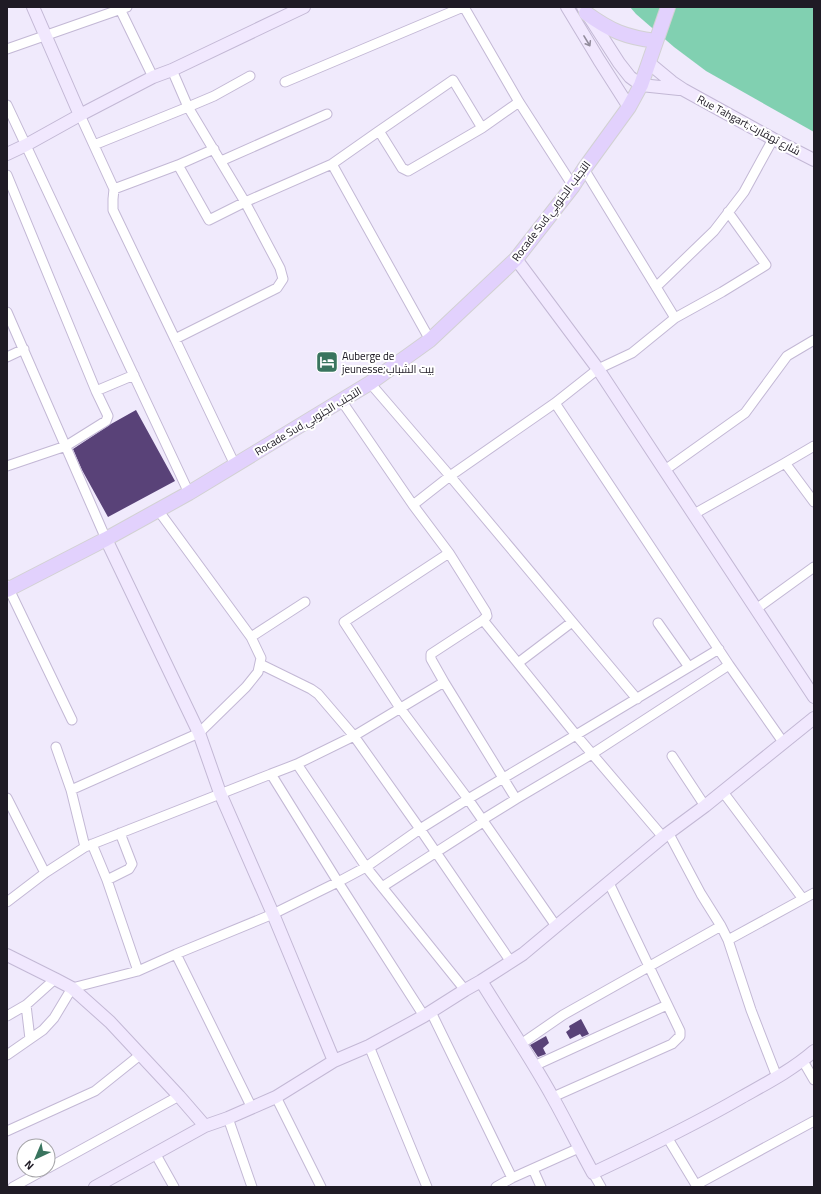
<svg xmlns="http://www.w3.org/2000/svg" width="821" height="1194" font-family="Georgia,Cairo,serif">
  <style>
    .water { fill: #81d0b1 }
    .building { fill: #594278 }
    .lines { fill: none; stroke-linecap: round; stroke-linejoin: round }
    .street-casing { stroke: #c3b8d5; stroke-width: 11 }
    .secondary-casing { stroke: #c3b8d5; stroke-width: 14 }
    .primary-casing { stroke: #d2d1d3; stroke-width: 16 }
    .street { stroke: #fff; stroke-width: 9 }
    .secondary { stroke: #f1e8fe; stroke-width: 12 }
    .primary { stroke: #e2d1fd; stroke-width: 14 }
    .oneway { stroke: #928c9c }
    .labels { text-anchor: middle; stroke-width: 4; stroke-linejoin: round; paint-order: stroke }
    .street-label { font-size: 11px; fill: #1f1b25; stroke: #fff }
    .poi-label { font-size: 11px; fill: #1f1b25; stroke: #fff; text-anchor: start }
  </style>
  <rect width="100%" height="100%" fill="#f0eafc"/>
  <path class="water" d="M 630,7 L 814,7 L 814,132 L 706,71 L 674,47 L 636,14 Z"/>
  <path class="building" d="M 136,410 L 175,481 L 108,517 L 82,470 L 73,449 L 111,424 Z
    M 581,1019 L 589,1034 L 582,1037 L 580,1034 L 570,1039 L 566,1032 L 570,1029 L 569,1026 Z
    M 546,1036 L 549,1043 L 543,1048 L 546,1054 L 538,1057 L 530,1045 Z"/>
  <g class="lines">
    <g class="street-casing">
      <path id="street" d="M 119,7 L 153,77
        M 464,7 L 519,102 L 573,186
        M 7,49 L 127,7
        M 172,70 L 188,107 L 214,96 L 250,76
        M 285,82 L 463,7
        M 7,105 L 189,493
        M 80,115 L 114,189 L 113,199 L 113,210 L 175,339 L 277,288 L 283,279 L 280,268 L 245,202 L 188,107 L 94,145
        M 482,128 L 453,80 L 379,131 L 402,168 L 408,171 L 482,128 L 519,102
        M 221,161 L 327,114
        M 332,164 L 430,340
        M 178,165 L 209,220 L 245,202 L 332,164 L 379,131
        M 584,169 L 675,318 L 632,353 L 598,369 L 555,403 L 729,665 L 783,742
        M 7,175 L 96,391 L 108,416 L 106,421 L 66,446 L 7,466
        M 114,189 L 178,165 L 214,149
        M 656,287 L 714,231 L 744,192 L 773,139
        M 7,312 L 106,539
        M 675,318 L 722,292 L 766,265 L 728,212
        M 175,339 L 235,465
        M 7,357 L 24,349
        M 370,383 L 450,476 L 555,403
        M 96,391 L 134,375
        M 341,400 L 413,505 L 450,476 L 637,699
        M 785,463 L 814,446
        M 665,470 L 745,413 L 787,356 L 814,340
        M 413,505 L 449,553 L 486,612 L 487,616 L 483,620 L 576,735 L 719,649
        M 694,514 L 785,463 L 814,502
        M 449,553 L 344,622 L 400,708 L 468,799 L 556,926
        M 7,585 L 72,720
        M 756,609 L 814,567
        M 658,623 L 689,667
        M 251,637 L 305,602
        M 518,663 L 572,622
        M 260,664 L 311,689 L 318,694 L 354,736 L 420,829 L 511,962
        M 444,682 L 516,799 L 482,820
        M 56,747 L 71,790
        M 672,756 L 705,806
        M 297,764 L 354,736 L 444,682 L 431,659 L 431,654 L 483,620
        M 271,774 L 297,764 L 366,867 L 465,990
        M 723,792 L 803,899 L 728,940
        M 7,798 L 45,873
        M 516,799 L 592,754 L 729,665
        M 668,832 L 701,894 L 721,926 L 728,940 L 751,1010 L 777,1077
        M 92,844 L 107,880 L 138,971
        M 85,847 L 271,774 L 338,882 L 424,1016
        M 107,880 L 129,869 L 132,864 L 120,833
        M 382,887 L 483,822
        M 803,899 L 814,893
        M 7,902 L 45,873 L 85,847 L 71,790 L 199,733 L 246,687 L 258,672 L 261,658 L 251,637 L 158,510
        M 431,1012 L 512,1178
        M 7,1016 L 26,1005
        M 30,1039 L 43,1030 L 54,1018 L 72,988 L 138,971 L 176,954
        M 521,1044 L 563,1015 L 721,926
        M 369,1046 L 427,1187
        M 7,1055 L 30,1039 L 26,1005 L 55,979
        M 803,1061 L 814,1080
        M 534,1066 L 667,1005
        M 276,1097 L 321,1187
        M 553,1097 L 672,1044 L 680,1036 L 680,1031 L 609,883
        M 252,1108 L 176,954 L 273,914 L 338,882 L 366,867 L 420,829 L 468,799 L 576,735 L 663,837
        M 228,1118 L 252,1187
        M 7,1131 L 95,1091 L 140,1055
        M 667,1137 L 696,1185 L 814,1121
        M 155,1153 L 174,1187
        M 48,1168 L 179,1096
        M 533,1169 L 541,1187
        M 593,1173 L 601,1187
        M 13,1187 L 44,1170
        M 496,1187 L 512,1178 L 579,1148"/>
    </g>
    <g class="secondary-casing">
      <path id="secondary" d="M 567,7 L 599,60 L 629,107
        M 583,7 L 619,63 L 630,77 L 641,85 L 679,89
        M 649,63 L 672,82 L 684,90 L 773,139 L 814,160
        M 80,115 L 153,77 L 172,70 L 304,7
        M 7,154 L 26,145 L 80,115 L 33,7
        M 516,259 L 598,369 L 814,697
        M 106,539 L 199,733 L 220,793 L 273,914 L 334,1061
        M 7,955 L 55,979 L 72,988 L 110,1022 L 179,1096 L 205,1126
        M 481,981 C 505,1020 531,1058 553,1098 C 567,1123 579,1148 593,1173 C 644,1149 694,1125 742,1097 C 767,1083 792,1070 814,1051
        M 95,1187 L 205,1126 L 228,1118 L 276,1097 L 334,1061 L 369,1046 L 424,1016 L 465,990 L 481,981 L 523,954 L 663,837 L 705,806 L 814,718"/>
    </g>
    <g class="primary-casing">
      <path id="primary" d="M 586,13 C 611,31 625,37 656,41
        M 7,590 L 106,539 L 189,493 L 370,383 L 430,340 L 516,259 L 573,186 L 584,169 L 629,107 L 641,85 L 668,7"/>
    </g>
    <use href="#street" class="street"/>
    <use href="#secondary" class="secondary"/>
    <use href="#primary" class="primary"/>
  </g>
  <defs><path id="oneway-shaft" d="M-6 0H5M1.5-3L5.5 0L1.5 3" fill="none" stroke-width="1.6" stroke-linecap="round" stroke-linejoin="round"/></defs>
  <use class="oneway" href="#oneway-shaft" transform="translate(587 41) rotate(59)"/>
  <defs>
    <g id="hotel-square" transform="scale(1.15)"><rect x="-9" y="-9" width="18" height="18" rx="4" fill="#39745e" stroke="#fff"/><path d="M-6-4.5h1.5V1H6V5H4.5V3h-9V5H-6ZM-4 0a1.8 1.8 0 1 1 3.6 0ZM.5 0V-2.5h3Q6-2.5 6 0Z" fill="#fff"/></g>
  </defs>
  <g fill-rule="evenodd">
    <use href="#hotel-square" x="327" y="362"/>
  </g>
  <g class="labels">
    <g class="street-label">
      <text transform="translate(749 125) rotate(28)" y="4">Rue Tahgart;شارع تهقارت</text>
      <text transform="translate(551 211) rotate(-53)" y="4">Rocade Sud,التجنب الجنوبي</text>
      <text transform="translate(308 421) rotate(-31)" y="4">Rocade Sud,التجنب الجنوبي</text>
    </g>
    <g class="poi-label">
      <text x="342" y="360">Auberge de<tspan x="342" dy="13">jeunesse;بيت الشباب</tspan></text>
    </g>
  </g>
  <rect width="821" height="1194" fill="none" stroke="#1f1b25" stroke-width="16"/>
  <g transform="translate(36 1158) rotate(224)"><circle r="19" fill="#ffffff" stroke="#a5a4a8"/>
  <path d="M0-3L7 15L0 10L-7 15Z" fill="#39745e"/>
  <text y="-6" font-size="11" font-weight="bold" text-anchor="middle" fill="#1f1b25">N</text>
  </g>
</svg>
